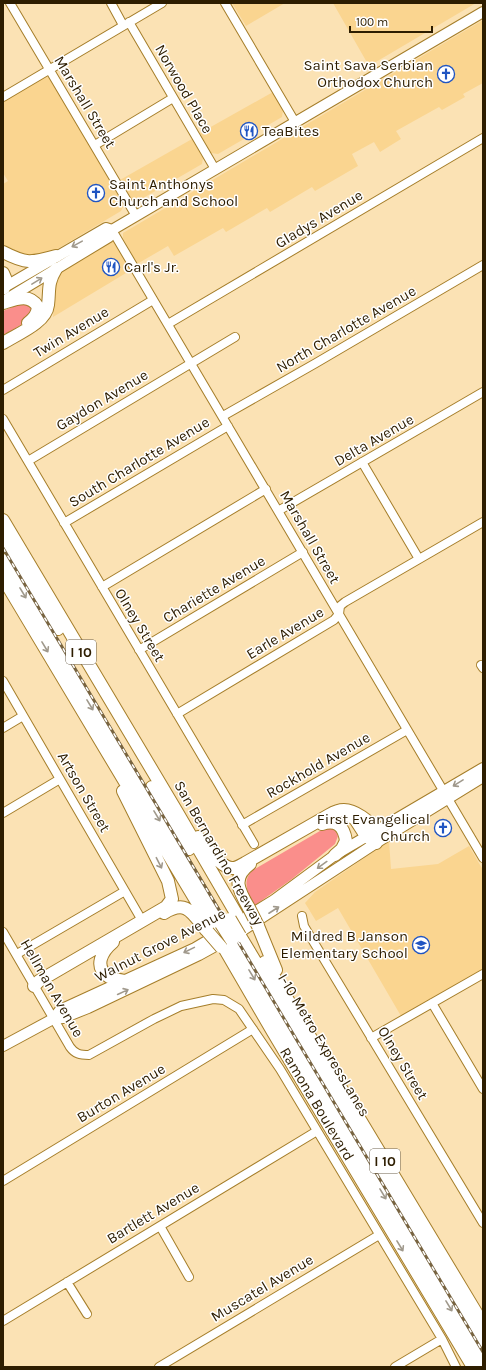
<svg xmlns="http://www.w3.org/2000/svg" width="486" height="1370" font-family="Karla,sans-serif">
  <style>
    .built { fill: #fad590 }
    .green { fill: #fa8e8b }
    .lines { fill: none; stroke-linecap: round; stroke-linejoin: round }
    .minor-casing { stroke: #a57e2a; stroke-width: 10 }
    .major-casing { stroke: #a57e2a; stroke-width: 12 }
    .highway-casing { stroke: #a57e2a; stroke-width: 14 }
    .minor { stroke: #fff; stroke-width: 8 }
    .major { stroke: #fff; stroke-width: 10 }
    .highway { stroke: #fff; stroke-width: 12 }
    .rail-casing { stroke: #786441; stroke-width: 3 }
    .rail { stroke: #fff; stroke-width: 1.5; stroke-dasharray: 4.5; stroke-linecap: butt }
    .highway-bridge-casing { stroke: #a57e2a; stroke-width: 14; stroke-linecap: butt }
    .highway-bridge { stroke: #fff; stroke-width: 12 }
    .oneway { stroke: #a0998c }
    .labels { text-anchor: middle; stroke-width: 3; stroke-linejoin: round; paint-order: stroke }
    .shield { fill: #fff; stroke: #6c614c; stroke-width: 1 }
    .shield-label { font-size: 14px; font-weight: bold; fill: #2d1d00 }
    .poi-label { font-size: 15px; fill: #2d1d00; stroke: #fff; text-anchor: end }
    .street-label { font-size: 15px; fill: #2d1d00; stroke: #fff }
  </style>
  <rect width="100%" height="100%" fill="#fbe2b4"/>
  <path class="built" d="M 232,3 L 285,3 L 246,26 Z
    M 333,3 L 476,3 L 369,66 Z
    M 483,20 L 483,83 L 463,94 L 465,97 L 442,110 L 439,107 L 396,131 L 401,139 L 380,152 L 374,142 L 352,154 L 358,166 L 315,191 L 312,187 L 270,212 L 267,208 L 226,232 L 223,228 L 174,256 L 168,246 L 137,264 L 123,238 L 123,233 Z
    M 44,76 L 50,78 L 124,205 L 121,211 L 54,251 L 26,258 L 3,245 L 3,184 L 8,181 L 3,173 L 3,101 Z
    M 273,92 L 283,110 L 282,117 L 218,154 L 211,153 L 200,133 Z
    M 192,139 L 203,158 L 202,164 L 138,201 L 132,200 L 120,180 Z
    M 111,241 L 114,242 L 131,270 L 53,317 L 57,273 Z
    M 389,841 L 391,869 L 438,864 L 469,846 L 483,870 L 483,969 L 401,1016 L 338,908 L 316,921 L 305,903 L 315,892 Z"/>
  <path class="green" d="M 23,304 L 30,306 L 32,308 C 32,322 13,329 3,335 L 3,311 L 15,306 Z
    M 325,828 L 334,828 L 338,836 L 335,844 L 292,879 L 254,906 C 248,893 241,881 253,870 Z"/>
  <g class="lines">
    <g class="minor-casing">
      <path id="minor" d="M 10,3 L 136,216
        M 111,3 L 123,25
        M 225,3 L 295,122
        M 129,22 L 215,169
        M 3,97 L 162,3
        M 95,145 L 173,98
        M 112,230 L 483,858
        M 168,324 L 483,138
        M 3,390 L 153,300
        M 223,416 L 316,363 L 483,265
        M 3,419 L 254,844
        M 28,461 L 235,337
        M 362,462 L 419,559
        M 278,511 L 483,392
        M 64,523 L 228,426
        M 102,587 L 266,489
        M 139,650 L 303,552
        M 481,665 L 483,668
        M 3,681 L 140,917
        M 177,714 L 334,620 L 339,614 L 340,606 L 345,602 L 483,522
        M 3,728 L 23,716
        M 3,813 L 60,779
        M 242,825 L 407,730
        M 302,916 L 304,926 L 483,1223
        M 3,932 L 70,1047 C 75,1054 80,1055 89,1055 L 154,1019 L 181,1006 L 213,999 L 224,1000 L 239,1009 L 280,1069 L 442,1339 L 456,1367
        M 17,954 L 125,891
        M 432,1003 L 483,1089
        M 371,1038 L 483,974
        M 3,1181 L 253,1029
        M 160,1226 L 189,1277
        M 67,1282 L 87,1314
        M 3,1321 L 317,1131
        M 159,1367 L 379,1235
        M 395,1367 L 442,1339"/>
    </g>
    <g class="major-casing">
      <path id="major" d="M 3,288 L 106,228 L 112,230
        M 5,300 L 109,237 L 112,230 L 483,12
        M 53,1019 L 63,1018 L 88,1008 L 199,955 L 237,934 L 376,843 L 483,777
        M 3,1046 L 53,1019 L 60,1010 L 195,948 L 232,926 L 274,900 L 335,855 L 483,768"/>
    </g>
    <g class="highway-casing">
      <path id="highway" d="M 3,252 C 26,264 31,263 56,256
        M 3,273 L 6,280 L 4,288
        M 3,303 C 16,299 30,293 38,307 C 37,315 34,318 28,323
        M 3,343 C 17,334 46,323 48,305 C 50,289 47,284 56,269
        M 3,520 L 177,812 L 237,915
        M 3,538 L 58,629
        M 3,560 L 221,924
        M 3,578 L 213,929
        M 152,787 L 189,849
        M 348,815 L 355,819 L 366,836 L 376,843
        M 322,824 C 336,819 344,826 346,841 L 342,849 L 335,855
        M 198,837 C 206,846 221,869 233,868 C 237,868 241,865 245,863 L 329,815 C 334,812 339,810 344,810 C 354,810 371,821 375,831 C 376,834 376,840 376,843
        M 249,908 C 239,891 231,878 250,864
        M 164,913 C 187,899 192,913 206,930
        M 258,926 L 276,970
        M 240,936 L 483,1341
        M 232,941 L 483,1363
        M 113,942 C 102,951 93,967 109,977 C 114,979 120,980 125,981
        M 223,946 L 273,1032 L 473,1367
        M 265,962 L 483,1324
        M 34,986 L 39,981 L 166,907 L 172,899 L 168,881 L 123,791"/>
    </g>
    <use href="#minor" class="minor"/>
    <use href="#major" class="major"/>
    <use href="#highway" class="highway"/>
    <g class="rail-casing">
      <path id="rail" d="M 3,548 L 483,1352"/>
    </g>
    <use href="#rail" class="rail"/>
    <g class="highway-bridge-casing">
      <path id="highway-bridge" d="M 249,908 L 258,926
        M 230,919 L 240,936
        M 221,924 L 232,941
        M 208,932 L 221,947"/>
    </g>
    <use href="#highway-bridge" class="highway-bridge"/>
  </g>
  <defs><path id="oneway-shaft" d="M-6 0H5M1.5-3L5.5 0L1.5 3" fill="none" stroke-width="1.6" stroke-linecap="round" stroke-linejoin="round"/></defs>
  <g class="oneway">
    <use href="#oneway-shaft" transform="translate(77 244) rotate(151)"/>
    <use href="#oneway-shaft" transform="translate(37 281) rotate(-31)"/>
    <use href="#oneway-shaft" transform="translate(23 593) rotate(59)"/>
    <use href="#oneway-shaft" transform="translate(45 647) rotate(59)"/>
    <use href="#oneway-shaft" transform="translate(90 705) rotate(59)"/>
    <use href="#oneway-shaft" transform="translate(458 783) rotate(148)"/>
    <use href="#oneway-shaft" transform="translate(157 816) rotate(59)"/>
    <use href="#oneway-shaft" transform="translate(159 863) rotate(63)"/>
    <use href="#oneway-shaft" transform="translate(322 865) rotate(144)"/>
    <use href="#oneway-shaft" transform="translate(274 910) rotate(-33)"/>
    <use href="#oneway-shaft" transform="translate(189 950) rotate(154)"/>
    <use href="#oneway-shaft" transform="translate(252 975) rotate(59)"/>
    <use href="#oneway-shaft" transform="translate(123 992) rotate(-25)"/>
    <use href="#oneway-shaft" transform="translate(383 1194) rotate(59)"/>
    <use href="#oneway-shaft" transform="translate(400 1246) rotate(59)"/>
    <use href="#oneway-shaft" transform="translate(449 1306) rotate(59)"/>
  </g>
  <defs>
    <g id="church-ring" transform="scale(0.9)"><circle r="9.5" fill="#fff" stroke="#2055c2" stroke-width="1.5"/><path d="M-1.2-6h2.4v3.5h3.3v2.4h-3.3V6h-2.4V-.1h-3.3v-2.4h3.3Z" fill="#2055c2"/></g>
    <g id="restaurant-ring" transform="scale(0.9)"><circle r="9.5" fill="#fff" stroke="#2055c2" stroke-width="1.5"/><path d="M-5-6h1v4h1v-4h1v4h1v-4h1v5L-1.5 .5V6h-2V.5L-5-1ZM5-6V6H3V1.5H1.5Q1.5-4 5-6Z" fill="#2055c2"/></g>
    <g id="school-ring" transform="scale(0.9)"><circle r="9.5" fill="#fff" stroke="#2055c2" stroke-width="1.5"/><path d="M0-5L7-2L0 1L-7-2ZM-4 1L0 2.5L4 1V4Q0 6-4 4Z" fill="#2055c2"/></g>
  </defs>
  <g fill-rule="evenodd">
    <use href="#church-ring" x="446" y="74"/>
    <use href="#restaurant-ring" x="249" y="131"/>
    <use href="#church-ring" x="96" y="193"/>
    <use href="#restaurant-ring" x="111" y="267"/>
    <use href="#church-ring" x="443" y="828"/>
    <use href="#school-ring" x="421" y="945"/>
  </g>
  <g class="labels">
    <g class="shield">
      <rect x="66" y="640" width="30" height="24" rx="3"/>
      <rect x="370" y="1149" width="30" height="24" rx="3"/>
    </g>
    <g class="shield-label">
      <text x="81" y="657">I 10</text>
      <text x="385" y="1166">I 10</text>
    </g>
    <g class="poi-label">
      <text x="433" y="70">Saint Sava Serbian<tspan x="433" dy="17">Orthodox Church</tspan></text>
      <text x="262" y="136" text-anchor="start">TeaBites</text>
      <text x="109" y="189" text-anchor="start">Saint Anthonys<tspan x="109" dy="17">Church and School</tspan></text>
      <text x="124" y="272" text-anchor="start">Carl's Jr.</text>
      <text x="430" y="824">First Evangelical<tspan x="430" dy="17">Church</tspan></text>
      <text x="408" y="941">Mildred B Janson<tspan x="408" dy="17">Elementary School</tspan></text>
    </g>
    <g class="street-label">
      <text transform="translate(184 89) rotate(60)" y="5">Norwood Place</text>
      <text transform="translate(85 102) rotate(59)" y="5">Marshall Street</text>
      <text transform="translate(319 219) rotate(-31)" y="5">Gladys Avenue</text>
      <text transform="translate(346 329) rotate(-30)" y="5">North Charlotte Avenue</text>
      <text transform="translate(71 332) rotate(-31)" y="5">Twin Avenue</text>
      <text transform="translate(102 400) rotate(-31)" y="5">Gaydon Avenue</text>
      <text transform="translate(374 440) rotate(-30)" y="5">Delta Avenue</text>
      <text transform="translate(139 462) rotate(-31)" y="5">South Charlotte Avenue</text>
      <text transform="translate(310 537) rotate(60)" y="5">Marshall Street</text>
      <text transform="translate(214 589) rotate(-31)" y="5">Chariette Avenue</text>
      <text transform="translate(140 625) rotate(59)" y="5">Olney Street</text>
      <text transform="translate(285 633) rotate(-31)" y="5">Earle Avenue</text>
      <text transform="translate(318 765) rotate(-30)" y="5">Rockhold Avenue</text>
      <text transform="translate(84 792) rotate(60)" y="5">Artson Street</text>
      <text transform="translate(219 853) rotate(60)" y="5">San Bernardino Freeway</text>
      <text transform="translate(160 945) rotate(-27)" y="5">Walnut Grove Avenue</text>
      <text transform="translate(52 988) rotate(60)" y="5">Hellman Avenue</text>
      <text transform="translate(324 1045) rotate(59)" y="5">I-10 Metro ExpressLanes</text>
      <text transform="translate(403 1063) rotate(59)" y="5">Olney Street</text>
      <text transform="translate(121 1093) rotate(-31)" y="5">Burton Avenue</text>
      <text transform="translate(317 1104) rotate(59)" y="5">Ramona Boulevard</text>
      <text transform="translate(153 1213) rotate(-31)" y="5">Bartlett Avenue</text>
      <text transform="translate(262 1288) rotate(-31)" y="5">Muscatel Avenue</text>
    </g>
  </g>
  <rect width="486" height="1370" fill="none" stroke="#2d1d00" stroke-width="8"/>
  <path d="M350 26v6h82v-6" fill="none" stroke="#2d1d00" stroke-width="2"/>
  <text x="356" y="26" font-size="12" fill="#2d1d00" stroke="#ffffff" stroke-width="3" paint-order="stroke">100 m</text>
</svg>
